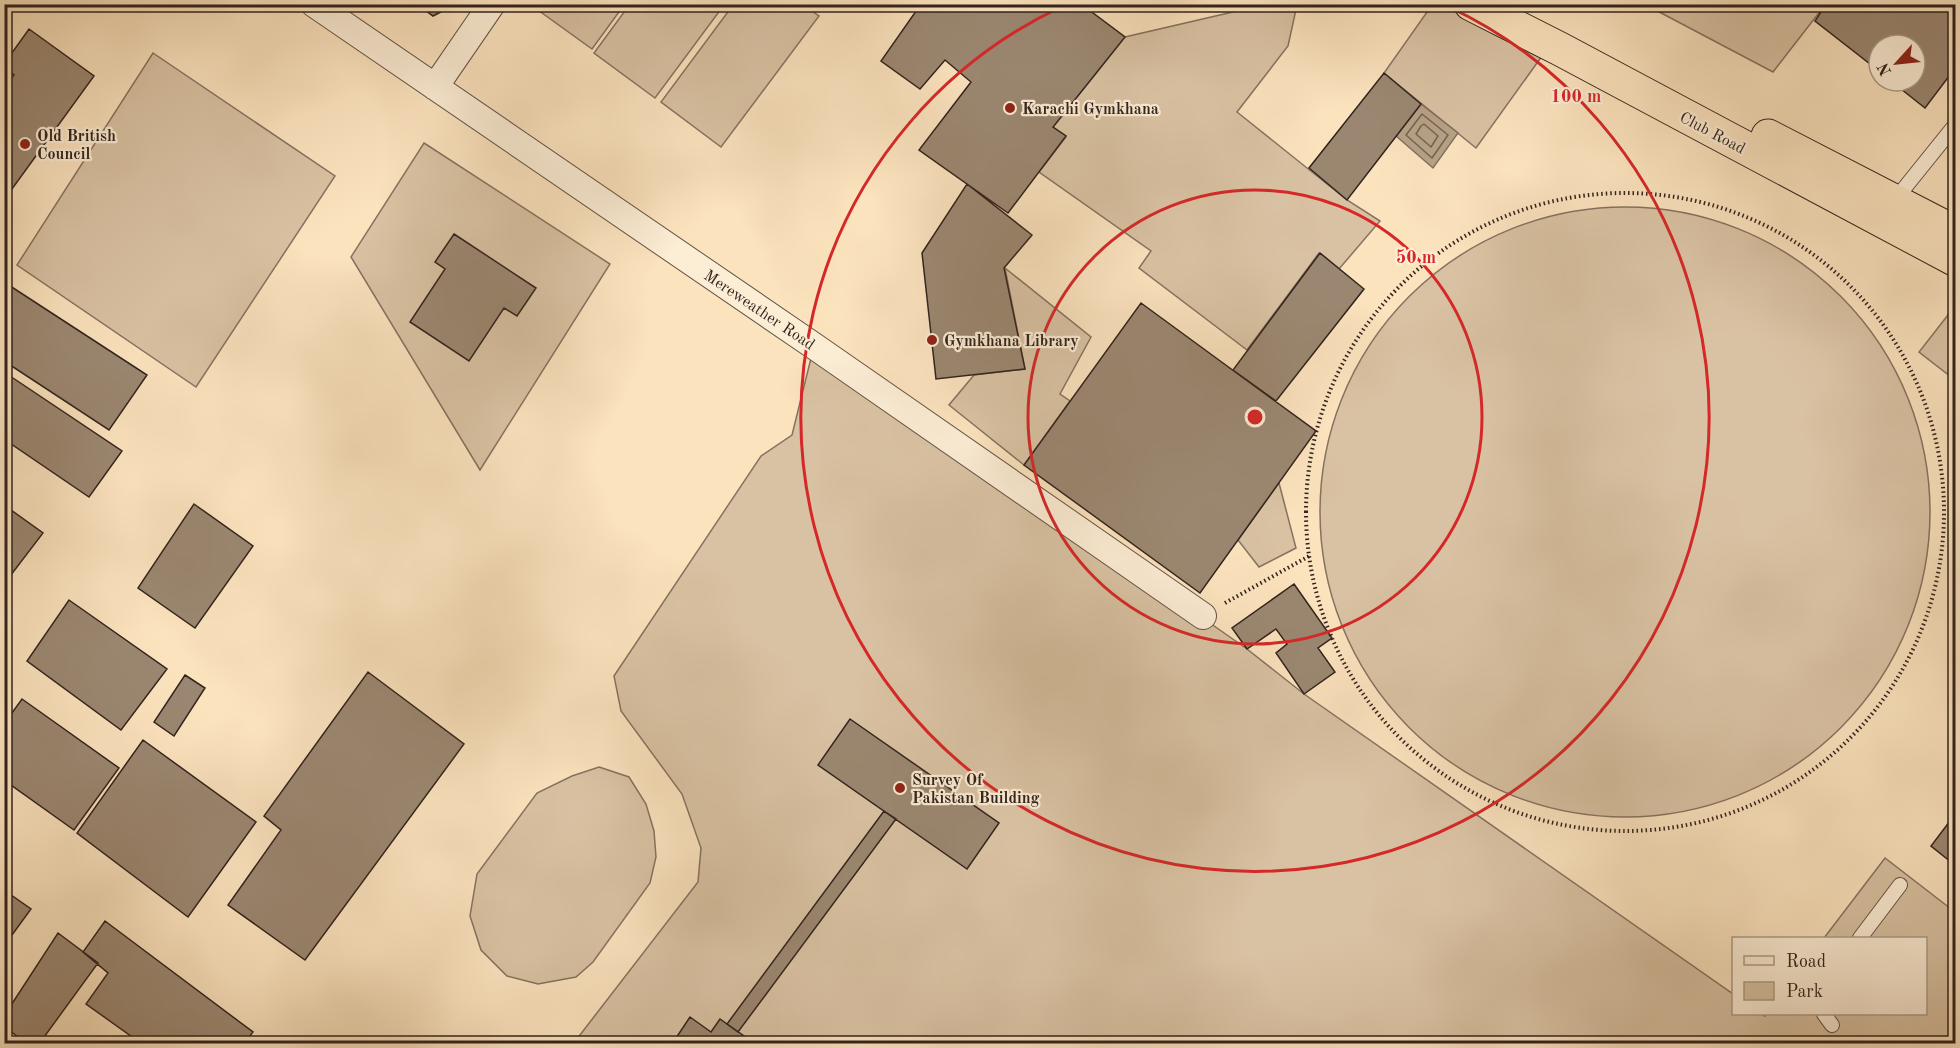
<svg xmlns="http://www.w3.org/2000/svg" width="1960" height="1048" font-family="'Old Standard TT',serif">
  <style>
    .green { fill: #d9c2a3; stroke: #867260; stroke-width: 1.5 }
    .water { fill: #b7a287; stroke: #826f5d; stroke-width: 1.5 }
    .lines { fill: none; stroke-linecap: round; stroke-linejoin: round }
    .shore { stroke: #746252; stroke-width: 1.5 }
    .building { fill: #9b8771; stroke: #32231d; stroke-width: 1.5 }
    .lane-casing { stroke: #645345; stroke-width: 16 }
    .street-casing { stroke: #645345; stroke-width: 28 }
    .highway-casing { stroke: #32231d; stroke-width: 35 }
    .path { stroke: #32231d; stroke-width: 4; stroke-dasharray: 1.5 3; stroke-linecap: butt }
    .lane { stroke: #fcedd5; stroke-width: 14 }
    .street { stroke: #fcedd5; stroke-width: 26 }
    .highway { stroke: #fbe3be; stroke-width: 33 }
    .ring { fill: none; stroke: #d62828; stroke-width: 3 }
    .poi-dot { fill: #8f2418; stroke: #fcedd5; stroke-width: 2 }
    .labels { text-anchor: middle; stroke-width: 4.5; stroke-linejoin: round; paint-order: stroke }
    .poi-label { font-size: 16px; font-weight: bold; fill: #32231d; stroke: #fcedd5; text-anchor: start }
    .street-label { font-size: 16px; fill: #32231d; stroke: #fcedd5 }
    .centre { fill: #d62828; stroke: #fcedd5; stroke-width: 3 }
    .ring-label { font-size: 18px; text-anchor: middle; font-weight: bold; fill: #d62828; stroke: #fcedd5; stroke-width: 4.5; stroke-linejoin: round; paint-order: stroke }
  </style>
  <rect width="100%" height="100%" fill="#fbe3be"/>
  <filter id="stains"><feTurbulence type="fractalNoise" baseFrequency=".00333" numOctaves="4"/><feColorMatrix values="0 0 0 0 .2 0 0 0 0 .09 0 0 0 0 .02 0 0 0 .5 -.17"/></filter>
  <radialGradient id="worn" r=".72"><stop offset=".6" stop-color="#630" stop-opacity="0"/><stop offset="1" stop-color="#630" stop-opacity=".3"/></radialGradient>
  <path class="green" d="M 630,4 L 724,5 L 655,98 L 594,53 Z
    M 531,5 L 624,4 L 624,5 L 592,49 Z
    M 733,5 L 803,5 L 819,16 L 721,147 L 661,102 Z
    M 1263,5 L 1297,5 L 1288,46 L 1237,112 L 1347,200 L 1380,221 L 1339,269 L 1319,253 L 1247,350 L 1139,268 L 1151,251 L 1039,172 L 1066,137 L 1053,127 L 1125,37 Z
    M 1432,5 L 1442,5 L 1542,56 L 1476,148 L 1384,73 Z
    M 1646,5 L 1825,5 L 1773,72 Z
    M 153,53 L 335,176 L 196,387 L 17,265 Z
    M 424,143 L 610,264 L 480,470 L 351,257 Z
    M1320 512a305 305 0 1 1 610 0a305 305 0 1 1-610 0Z
    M 1005,268 L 1091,337 L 1060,394 L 1070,401 L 1024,465 L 949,405 L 974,375 L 1025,369 Z
    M 1955,306 L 1955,380 L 1919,352 Z
    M 814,346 L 1247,649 L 1304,694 L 1733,994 L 1734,1014 L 1761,1014 L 1765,1016 L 1767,1014 L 1926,1014 L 1926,938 L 1824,938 L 1885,858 L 1955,912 L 1955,1043 L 573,1044 L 698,882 L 701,848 L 682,794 L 621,711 L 614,676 L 761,456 L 792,435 Z
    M 1279,483 L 1296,548 L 1259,567 L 1238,540 Z
    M 599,767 L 629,777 L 646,804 L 654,831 L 656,857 L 650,883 L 593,962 L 576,977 L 538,984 L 507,976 L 481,950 L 470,916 L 477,874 L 537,793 L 572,776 Z"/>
  <path class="water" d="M 1421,104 L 1458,133 L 1433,168 L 1396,136 Z"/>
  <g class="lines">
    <path class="shore" d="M 1422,114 L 1448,135 L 1432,158 L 1406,135 Z
      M 1424,124 L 1438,136 L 1431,147 L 1416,134 L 1421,126 Z"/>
  </g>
  <path class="building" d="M 417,4 L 456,4 L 433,16 Z
    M 921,4 L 1081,4 L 1125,37 L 1053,127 L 1066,136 L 1008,213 L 919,150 L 971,82 L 945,60 L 920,89 L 881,61 Z
    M 1826,4 L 1956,4 L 1956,67 L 1925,108 L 1891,81 L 1915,81 L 1915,45 L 1879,45 L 1879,71 L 1815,21 Z
    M 29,29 L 94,76 L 4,200 L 4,88 L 14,75 L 4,67 L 4,64 Z
    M 1384,73 L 1421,104 L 1347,200 L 1309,168 Z
    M 967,184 L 1032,235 L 1004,268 L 1025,369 L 936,379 L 922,253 Z
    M 454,234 L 536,288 L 517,316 L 504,308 L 469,361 L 410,322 L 445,269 L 435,262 Z
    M 1320,253 L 1364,289 L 1276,401 L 1233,370 Z
    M 4,282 L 147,375 L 109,430 L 4,361 Z
    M 1141,303 L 1316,431 L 1200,593 L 1024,465 Z
    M 4,372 L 122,451 L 89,497 L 4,439 Z
    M 194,504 L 253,546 L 195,628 L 138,588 Z
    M 4,505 L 43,533 L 4,584 Z
    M 1294,584 L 1332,638 L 1318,648 L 1335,672 L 1304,694 L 1276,653 L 1287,644 L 1276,629 L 1247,649 L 1232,628 Z
    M 69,600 L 167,669 L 121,730 L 27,661 Z
    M 368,672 L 464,744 L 305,960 L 228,905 L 281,830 L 264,816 Z
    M 185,675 L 205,688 L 174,736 L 154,722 Z
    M 22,699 L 119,768 L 74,830 L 4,780 L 4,724 Z
    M 850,719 L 999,823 L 967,869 L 818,765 Z
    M 143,740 L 256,822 L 188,917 L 77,833 Z
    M 884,811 L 896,819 L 738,1032 L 727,1024 Z
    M 1956,813 L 1956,866 L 1931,846 Z
    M 4,890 L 31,909 L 4,946 Z
    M 105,921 L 253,1032 L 244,1044 L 142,1044 L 86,1004 L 108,973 L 83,952 Z
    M 58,933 L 98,963 L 39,1044 L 27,1044 L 4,1026 L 4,1016 Z
    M 690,1017 L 711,1032 L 720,1019 L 744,1036 L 739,1044 L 672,1044 Z"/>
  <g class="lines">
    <g class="lane-casing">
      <path id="lane" d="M 1894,201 L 1956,124
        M 1860,938 L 1900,885
        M 1824,1014 L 1832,1025"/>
    </g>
    <g class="street-casing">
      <path id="street" d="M 314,4 L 814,346 L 1203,616
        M 435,87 L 492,4"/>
    </g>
    <g class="highway-casing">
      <path id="highway" d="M 1471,4 L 1560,49 L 1956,260
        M 1768,136 L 1956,233"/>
    </g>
    <path class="path" d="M1306 512a319 319 0 1 1 638 0a319 319 0 1 1-638 0Z
      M 1225,603 L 1311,555"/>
    <use href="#lane" class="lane"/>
    <use href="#street" class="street"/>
    <use href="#highway" class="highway"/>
  </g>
  <g class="ring">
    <circle cx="1255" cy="417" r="227"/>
    <path d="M1447 6A454 454 0 1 1 1063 6"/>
  </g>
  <g class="poi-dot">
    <circle cx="1010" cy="108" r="6"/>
    <circle cx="25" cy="144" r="6"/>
    <circle cx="932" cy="340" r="6"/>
    <circle cx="900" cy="788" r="6"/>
  </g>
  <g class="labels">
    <g class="poi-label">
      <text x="1022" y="114">Karachi Gymkhana</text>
      <text x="37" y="141">Old British<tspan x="37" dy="18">Council</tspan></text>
      <text x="944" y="346">Gymkhana Library</text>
      <text x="912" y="785">Survey Of<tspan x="912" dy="18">Pakistan Building</tspan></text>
    </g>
    <g class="street-label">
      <text transform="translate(1713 132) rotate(28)" y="6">Club Road</text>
      <text transform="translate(760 309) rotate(34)" y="6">Mereweather Road</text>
    </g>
  </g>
  <circle cx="1255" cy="417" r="9" class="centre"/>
  <g class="ring-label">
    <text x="1576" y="102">100 m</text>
    <text x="1416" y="263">50 m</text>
  </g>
  <rect width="1960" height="1048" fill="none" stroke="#fbe3be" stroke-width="24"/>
  <rect x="6" y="6" width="1948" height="1036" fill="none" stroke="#32231d" stroke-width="3"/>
  <rect x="12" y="12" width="1936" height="1024" fill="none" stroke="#32231d" stroke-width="1.5"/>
  <rect x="1732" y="937" width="195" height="78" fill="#fcedd5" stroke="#ab9c8b" stroke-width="1.5"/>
  <rect x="1744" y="956" width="30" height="9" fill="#fcedd5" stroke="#ab9c8b" stroke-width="1.5"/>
  <text x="1786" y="967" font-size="18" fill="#32231d">Road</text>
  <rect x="1744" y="982" width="30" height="18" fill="#d9c2a3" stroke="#ab9c8b" stroke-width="1.5"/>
  <text x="1786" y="997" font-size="18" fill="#32231d">Park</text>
  <g transform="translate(1897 63) rotate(243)"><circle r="28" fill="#fcedd5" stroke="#ab9c8b" stroke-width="1.5"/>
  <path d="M0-4.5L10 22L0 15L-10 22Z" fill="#8f2418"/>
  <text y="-9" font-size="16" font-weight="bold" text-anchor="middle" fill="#32231d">N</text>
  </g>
  <rect width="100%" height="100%" filter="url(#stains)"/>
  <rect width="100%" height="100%" fill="url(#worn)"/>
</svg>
